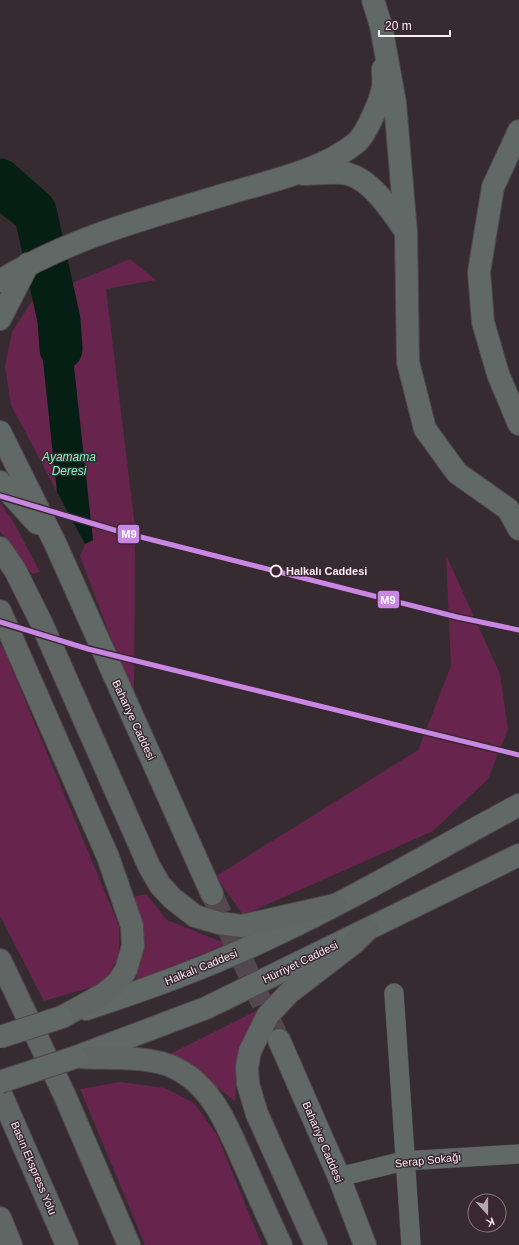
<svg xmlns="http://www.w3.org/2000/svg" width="519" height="1245" font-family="Helvetica,sans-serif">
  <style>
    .green { fill: #67254e }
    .water { fill: #051f14 }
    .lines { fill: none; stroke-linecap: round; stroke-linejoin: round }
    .river { stroke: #051f14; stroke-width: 43 }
    .primary-tunnel { stroke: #53484e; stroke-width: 22; stroke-dasharray: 22 11; stroke-linecap: butt }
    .street-casing { stroke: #51474c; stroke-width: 20 }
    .primary-casing { stroke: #51474c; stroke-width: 24 }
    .highway-casing { stroke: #51474c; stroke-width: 24 }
    .street { stroke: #606965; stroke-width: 19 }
    .primary { stroke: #616966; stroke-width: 22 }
    .highway { stroke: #5f6663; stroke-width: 22 }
    .primary-bridge-casing { stroke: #51474c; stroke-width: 24; stroke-linecap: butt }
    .primary-bridge { stroke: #616966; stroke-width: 22 }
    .metro-1-casing { stroke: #3a2731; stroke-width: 8 }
    .metro-1 { stroke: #c787e3; stroke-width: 5 }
    .stop-dot { fill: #3a2731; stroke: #faedf3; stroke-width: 2 }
    .labels { text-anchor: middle; stroke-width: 3; stroke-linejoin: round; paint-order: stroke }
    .stop-label { font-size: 11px; font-weight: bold; fill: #faedf3; stroke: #3a2731; text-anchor: start }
    .street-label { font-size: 11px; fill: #faedf3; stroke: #3a2731 }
    .water-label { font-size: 12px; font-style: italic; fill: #75fec1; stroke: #3a2731 }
    .line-badge { stroke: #3a2731; stroke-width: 1.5 }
    .badge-label { font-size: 11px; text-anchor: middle; font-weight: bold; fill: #fff }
  </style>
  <rect width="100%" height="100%" fill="#362b31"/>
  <path class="green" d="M 130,259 L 156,280 L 106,289 L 135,527 L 134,699 L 80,556 L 85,544 L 93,540 L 65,286 Z
    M 36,295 L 57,492 L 11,405 L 5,366 L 12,332 Z
    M 0,502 L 14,523 L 40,572 L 32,574 L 0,531 Z
    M 446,555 L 500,674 L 508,729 L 488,779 L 433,831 L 243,915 L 216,876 L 418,750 L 451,666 Z
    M 0,644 L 5,652 L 119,926 L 119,957 L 102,984 L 44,1001 L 0,916 Z
    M 146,894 L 167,920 L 227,944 L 136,981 L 141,942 L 133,897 Z
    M 262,1008 L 237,1067 L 235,1101 L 200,1074 L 166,1056 Z
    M 120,1082 L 165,1088 L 194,1103 L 217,1135 L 262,1245 L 145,1245 L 80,1089 Z"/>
  <path class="water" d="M 0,164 L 47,205 L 57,238 L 25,251 L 22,230 L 0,213 Z
    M 65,286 L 93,540 L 85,544 L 57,492 L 36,295 Z"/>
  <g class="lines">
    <path class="river" d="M 0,180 L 35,211 L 59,320 L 61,349"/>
    <path class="primary-tunnel" d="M 212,894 L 279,1040"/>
    <g class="street-casing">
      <path id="street" d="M 394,993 L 411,1245
        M 339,1177 L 404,1161 L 519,1154"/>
    </g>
    <g class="primary-casing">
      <path id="primary" d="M 373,0 L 381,26 L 395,103 L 406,232 L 408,362 L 425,429 L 457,473 L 508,509 L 519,529
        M 519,131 L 493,187 L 479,272 L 483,322 L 498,374 L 519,424
        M 304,174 C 318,174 335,171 348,174 C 372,180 393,213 406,232
        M 0,281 C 71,237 151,217 230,193 C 271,181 323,170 356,143 C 366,135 381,100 383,87 C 384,81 383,75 383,69
        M 0,319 L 28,264
        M 0,432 L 56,545 L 212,894
        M 0,482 L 37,523
        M 86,1009 C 148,989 208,967 267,939 C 353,899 435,850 519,805
        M 279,1040 L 339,1177 L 365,1245
        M 76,1057 L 206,1008 L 519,855"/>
    </g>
    <g class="highway-casing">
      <path id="highway" d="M 0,548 L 15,570 L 41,622 L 149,866 L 160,885 L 172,898 L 195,916 L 219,923 L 242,926 L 335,905
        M 0,611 L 108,857 L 132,926 L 133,946 L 126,970 L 118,982 L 104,994 L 62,1017
        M 0,960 L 65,1096 L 129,1245
        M 76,1057 C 106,1059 149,1055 175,1068 C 215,1087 230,1133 247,1170 C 258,1195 269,1220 281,1245
        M 0,1092 L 67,1245
        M 0,1218 L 11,1245
        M 316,1245 L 257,1114 L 248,1084 L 247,1067 L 250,1051 L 268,1015 L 290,992 L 354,943 L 367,930"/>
    </g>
    <use href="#street" class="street"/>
    <use href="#primary" class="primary"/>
    <use href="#highway" class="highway"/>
    <g class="primary-bridge-casing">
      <path id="primary-bridge" d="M 0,1037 L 62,1017
        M 0,1082 L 76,1057"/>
    </g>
    <use href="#primary-bridge" class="primary-bridge"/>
    <g class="metro-1-casing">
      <path id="metro-1" d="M 0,496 L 121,532 L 457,617 L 519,630
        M 0,622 L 88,649 L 519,755"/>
    </g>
    <use href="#metro-1" class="metro-1"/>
  </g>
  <circle class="stop-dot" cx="276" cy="571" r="5.5"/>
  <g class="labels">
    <g class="stop-label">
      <text x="286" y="575">Halkalı Caddesi</text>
    </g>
    <g class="street-label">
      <text transform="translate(134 720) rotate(65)" y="4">Bahariye Caddesi</text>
      <text transform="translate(300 962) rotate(-26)" y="4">Hürriyet Caddesi</text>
      <text transform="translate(201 967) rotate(-22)" y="4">Halkalı Caddesi</text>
      <text transform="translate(323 1142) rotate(67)" y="4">Bahariye Caddesi</text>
      <text transform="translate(428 1160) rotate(-6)" y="4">Serap Sokağı</text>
      <text transform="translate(34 1168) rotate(67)" y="4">Basın Ekspress Yolu</text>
    </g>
    <g class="water-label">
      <text x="69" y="461">Ayamama<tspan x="69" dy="14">Deresi</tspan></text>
    </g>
  </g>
  <g class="line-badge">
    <rect x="117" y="524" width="23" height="20" rx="4" fill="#c787e3"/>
    <rect x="377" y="590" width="23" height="19" rx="4" fill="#c787e3"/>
  </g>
  <g class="badge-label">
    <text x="129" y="538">M9</text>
    <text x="388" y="604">M9</text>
  </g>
  <g transform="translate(487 1213) rotate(159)"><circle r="19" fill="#3a2731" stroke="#87767f"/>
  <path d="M0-3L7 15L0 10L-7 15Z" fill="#b5a9af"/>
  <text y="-6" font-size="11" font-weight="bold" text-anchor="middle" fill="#faedf3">K</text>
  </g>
  <path d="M379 30v6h71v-6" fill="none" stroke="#faedf3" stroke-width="2"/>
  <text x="385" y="30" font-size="12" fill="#faedf3" stroke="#3a2731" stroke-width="3" paint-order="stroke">20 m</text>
</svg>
